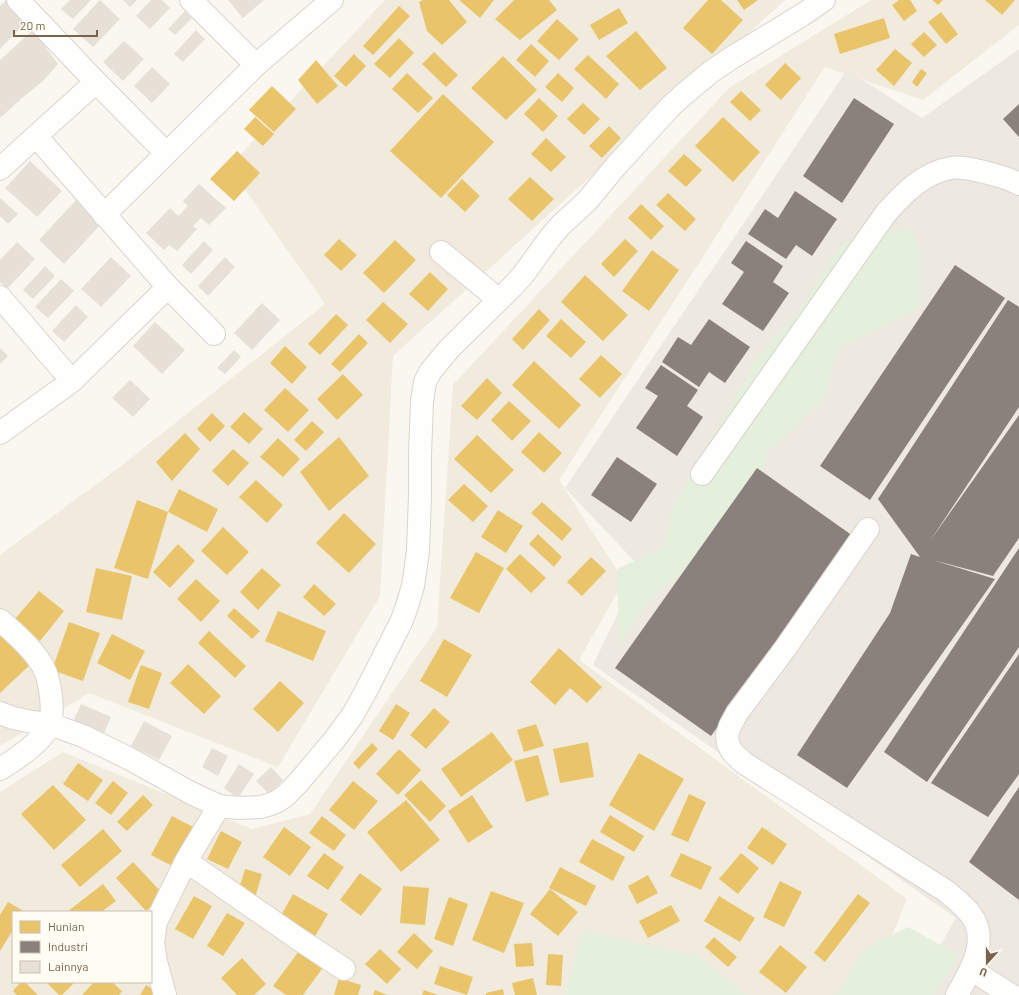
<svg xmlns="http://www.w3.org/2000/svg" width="1019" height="995" font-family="Barlow,sans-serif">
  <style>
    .residential { fill: #f1ebde; fill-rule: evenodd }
    .industrial { fill: #ede8e0 }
    .green { fill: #e4f0db }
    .homes { fill: #e9c46a }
    .industry { fill: #8a817c }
    .building { fill: #e6e0d7 }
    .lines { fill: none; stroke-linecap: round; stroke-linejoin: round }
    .minor-casing { stroke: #d9d4cd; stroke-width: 24 }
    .minor { stroke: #fefefd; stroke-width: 22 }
  </style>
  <rect width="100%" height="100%" fill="#f9f7f0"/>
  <path class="residential" d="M 385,0 L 785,0 L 393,356 L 380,596 L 278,767 L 89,693 L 0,746 L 0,555 L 121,466 L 325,304 L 229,167 Z
    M 871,0 L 1019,0 L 1019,25 L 923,100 L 825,67 L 559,480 L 624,581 L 579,660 L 907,899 L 868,995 L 0,995 L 0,792 L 63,752 L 252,829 L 310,814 L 437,627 L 453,385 L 729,88 ZM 13,912 L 151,912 L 151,982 L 13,982 Z"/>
  <path class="industrial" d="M 1019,49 L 1019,995 L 911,995 L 956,918 L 593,665 L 640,567 L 565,488 L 847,70 L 922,118 Z"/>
  <path class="green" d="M 910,228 L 920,247 L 920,307 L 839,348 L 823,400 L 768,451 L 759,496 L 724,541 L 652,596 L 619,645 L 617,569 L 663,547 L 672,508 L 758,357 L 798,312 L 843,242 Z
    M 908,927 L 959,955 L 934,995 L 836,995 L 865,949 Z
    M 582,931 L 698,956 L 746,995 L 565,995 Z"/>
  <path class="homes" d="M 423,0 L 449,0 L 467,22 L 442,45 L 427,31 L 419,2 Z
    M 459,0 L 494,0 L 480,18 Z
    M 514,0 L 549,0 L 557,10 L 520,40 L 495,19 Z
    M 708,0 L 721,0 L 743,20 L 712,54 L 683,28 Z
    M 737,0 L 758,0 L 744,10 Z
    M 899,0 L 910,0 L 917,11 L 904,21 L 892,5 Z
    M 932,0 L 943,0 L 938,5 Z
    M 985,0 L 1015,0 L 1002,15 Z
    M 399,6 L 410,16 L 373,55 L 363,46 Z
    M 619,8 L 628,23 L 599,40 L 590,25 Z
    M 941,12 L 958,34 L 946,44 L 928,22 Z
    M 884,18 L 890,38 L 840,54 L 834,34 Z
    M 557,19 L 579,39 L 559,60 L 537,41 Z
    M 636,31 L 667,68 L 640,90 L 606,56 Z
    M 924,32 L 937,45 L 924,57 L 911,44 Z
    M 399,38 L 414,53 L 390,78 L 374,64 Z
    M 531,44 L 549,61 L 535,77 L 516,60 Z
    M 895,49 L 912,63 L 894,86 L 876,70 Z
    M 434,52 L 458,75 L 446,87 L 422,64 Z
    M 354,54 L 366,66 L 346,87 L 334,76 Z
    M 588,55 L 619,84 L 606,99 L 574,69 Z
    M 503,56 L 537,90 L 506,120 L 471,88 Z
    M 316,60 L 338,86 L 317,104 L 298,80 Z
    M 785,63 L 801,78 L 781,100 L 765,85 Z
    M 921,69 L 927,73 L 917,87 L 912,82 Z
    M 407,73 L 433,98 L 418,113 L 392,89 Z
    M 558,73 L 574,88 L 562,102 L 545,87 Z
    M 272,86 L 296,109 L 274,132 L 249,110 Z
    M 741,91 L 761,110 L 750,121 L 730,102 Z
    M 443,94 L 494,142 L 441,198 L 390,151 Z
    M 539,98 L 558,116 L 543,132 L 524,114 Z
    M 583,103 L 600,119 L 584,135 L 567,119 Z
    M 255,117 L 274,134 L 263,146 L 244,129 Z
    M 723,117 L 760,152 L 733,182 L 695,146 Z
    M 609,126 L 621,138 L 602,158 L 589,146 Z
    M 546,138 L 566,157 L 551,172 L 531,154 Z
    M 237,151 L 260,173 L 234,201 L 210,179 Z
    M 684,154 L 702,170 L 686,187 L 668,171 Z
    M 530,177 L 554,199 L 532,221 L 508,199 Z
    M 462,179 L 480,196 L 465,212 L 447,195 Z
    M 668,193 L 696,219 L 685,231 L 656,205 Z
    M 641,204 L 664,226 L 651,240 L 628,218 Z
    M 339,239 L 357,255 L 341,271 L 324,255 Z
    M 625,239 L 638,251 L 614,277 L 601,264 Z
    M 395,240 L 416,260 L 384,293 L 363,273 Z
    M 652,250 L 679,270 L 649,311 L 622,291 Z
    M 430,272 L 448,289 L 428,311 L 409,294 Z
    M 585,275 L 628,315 L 603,341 L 561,302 Z
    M 383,302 L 408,324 L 390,343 L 366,320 Z
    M 539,309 L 550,320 L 523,350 L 512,339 Z
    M 336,314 L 348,325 L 320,355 L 308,344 Z
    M 561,319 L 586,342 L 571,358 L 546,336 Z
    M 359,334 L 368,343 L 340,372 L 331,364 Z
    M 285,346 L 307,367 L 292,384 L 270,363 Z
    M 601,355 L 622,374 L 600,398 L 579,379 Z
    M 534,361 L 581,405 L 559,429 L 512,385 Z
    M 343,374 L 363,395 L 337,420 L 317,399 Z
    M 487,378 L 502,393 L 477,420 L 461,406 Z
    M 285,388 L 309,410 L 288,432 L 264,410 Z
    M 509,401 L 531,421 L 512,441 L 491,420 Z
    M 244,412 L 263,429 L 249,444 L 230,427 Z
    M 212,413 L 225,426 L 210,442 L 197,429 Z
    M 312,421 L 324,432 L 306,451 L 294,440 Z
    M 539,432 L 562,453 L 544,473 L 521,452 Z
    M 185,433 L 200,449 L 172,481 L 156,462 Z
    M 477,435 L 514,470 L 491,493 L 454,459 Z
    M 339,437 L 369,476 L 329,511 L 300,472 Z
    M 278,438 L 300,459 L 283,477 L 260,457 Z
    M 233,449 L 249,463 L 228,486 L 212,471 Z
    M 256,480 L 283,505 L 267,523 L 239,497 Z
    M 464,484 L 488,506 L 473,522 L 448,500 Z
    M 179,489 L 218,509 L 207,532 L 168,512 Z
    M 137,500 L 168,512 L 148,579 L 114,568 Z
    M 542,502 L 572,529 L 562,541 L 531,513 Z
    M 498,510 L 523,526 L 506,553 L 481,537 Z
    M 344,513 L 376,544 L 349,573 L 316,543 Z
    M 223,527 L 249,552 L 227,575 L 201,551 Z
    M 538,534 L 562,557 L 554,567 L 529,544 Z
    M 178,544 L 195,561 L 170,588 L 153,572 Z
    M 476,552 L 504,568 L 479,613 L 450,598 Z
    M 520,554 L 546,578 L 531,593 L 506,569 Z
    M 591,557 L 606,571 L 582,596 L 567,582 Z
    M 96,568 L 132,576 L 122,620 L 86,612 Z
    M 262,568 L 281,585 L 258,610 L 240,592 Z
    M 196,579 L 220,601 L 201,622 L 177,599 Z
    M 314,584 L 336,604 L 324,616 L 303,597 Z
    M 39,591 L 64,611 L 40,641 L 14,620 Z
    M 234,608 L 260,631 L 252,639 L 227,616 Z
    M 278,611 L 326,631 L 313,661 L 265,641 Z
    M 69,622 L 100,633 L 83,681 L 52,670 Z
    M 0,628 L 33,662 L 0,693 Z
    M 209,631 L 246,666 L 235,678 L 198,643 Z
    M 112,634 L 145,651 L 130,680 L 97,663 Z
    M 444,639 L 472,655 L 447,697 L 420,681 Z
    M 559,648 L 602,687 L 587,703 L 570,688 L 555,705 L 530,682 Z
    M 188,664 L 221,696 L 204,714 L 170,683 Z
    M 141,665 L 162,673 L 149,709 L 128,702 Z
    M 280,681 L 304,703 L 278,732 L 253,709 Z
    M 396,704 L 410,713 L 393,740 L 379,731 Z
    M 434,708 L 450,722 L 426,749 L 410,735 Z
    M 536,724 L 544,746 L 524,752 L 517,730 Z
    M 492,732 L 513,760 L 461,797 L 441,769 Z
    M 588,742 L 594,777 L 560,783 L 553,749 Z
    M 372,743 L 378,749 L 359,769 L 353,763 Z
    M 399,749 L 421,770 L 398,795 L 376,774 Z
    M 639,753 L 684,779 L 654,831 L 609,805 Z
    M 538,755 L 549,795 L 526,802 L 514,761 Z
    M 78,763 L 103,780 L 88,801 L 63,784 Z
    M 421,780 L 446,806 L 430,822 L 404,795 Z
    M 113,781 L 128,793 L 111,815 L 95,803 Z
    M 353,781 L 378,801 L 354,830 L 329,810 Z
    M 53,785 L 86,820 L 54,850 L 21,814 Z
    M 689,794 L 706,802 L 688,842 L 671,835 Z
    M 143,795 L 153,805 L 127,831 L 117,822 Z
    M 472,795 L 493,827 L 468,843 L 448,811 Z
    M 406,800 L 440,840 L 401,872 L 367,832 Z
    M 610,815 L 644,836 L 634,852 L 600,832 Z
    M 172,816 L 195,828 L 174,867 L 151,855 Z
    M 322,816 L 346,835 L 334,851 L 309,833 Z
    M 284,827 L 311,847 L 290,876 L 263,857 Z
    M 762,827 L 787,844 L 773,865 L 747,848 Z
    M 103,829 L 122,851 L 80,887 L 61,865 Z
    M 221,831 L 242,842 L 228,869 L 207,859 Z
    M 592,839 L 625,857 L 613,881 L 579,862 Z
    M 324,853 L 344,867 L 328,890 L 307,876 Z
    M 681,853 L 712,867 L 701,890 L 670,876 Z
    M 741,853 L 759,868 L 738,894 L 719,879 Z
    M 133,862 L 164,895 L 146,911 L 116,878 Z
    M 560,867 L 596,886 L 586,906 L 549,888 Z
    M 245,869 L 262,874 L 255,898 L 238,892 Z
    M 360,873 L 382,889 L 361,916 L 340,900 Z
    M 648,875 L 658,893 L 637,904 L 628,886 Z
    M 780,881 L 802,892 L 784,927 L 763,917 Z
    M 103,884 L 116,901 L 101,912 L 67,912 Z
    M 403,886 L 429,888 L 425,925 L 400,923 Z
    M 550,889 L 578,912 L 558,936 L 530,914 Z
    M 491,891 L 524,903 L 504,953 L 472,940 Z
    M 293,894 L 328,914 L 314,938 L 279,919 Z
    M 858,894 L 870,903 L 825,962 L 814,953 Z
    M 194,896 L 212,906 L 193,939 L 175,929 Z
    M 719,896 L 755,918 L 740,942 L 704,921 Z
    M 449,897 L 468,904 L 453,946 L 434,939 Z
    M 8,902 L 25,912 L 13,912 L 13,930 L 0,951 L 0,915 Z
    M 671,905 L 680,921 L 648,938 L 639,921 Z
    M 227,913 L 245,923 L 223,956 L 207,946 Z
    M 414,933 L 433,951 L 417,969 L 397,952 Z
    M 714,937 L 737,957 L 728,967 L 705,947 Z
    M 532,943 L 534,966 L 516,967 L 514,944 Z
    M 780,945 L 807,967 L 786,993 L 759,972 Z
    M 380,949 L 401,969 L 387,984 L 365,964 Z
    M 299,951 L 322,969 L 303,995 L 286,995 L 273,986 Z
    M 548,954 L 563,955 L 561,986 L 546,985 Z
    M 242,958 L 266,984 L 254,995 L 237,995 L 221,978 Z
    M 440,966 L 473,977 L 467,995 L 434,984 Z
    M 339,978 L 361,985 L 358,995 L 334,995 Z
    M 533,978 L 537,995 L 515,995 L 512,983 Z
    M 21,982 L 25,982 L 38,995 L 17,995 L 13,991 Z
    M 46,982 L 75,982 L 62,995 L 59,995 Z
    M 94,982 L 112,982 L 122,991 L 119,995 L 82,995 Z
    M 146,985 L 159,993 L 158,995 L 140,995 Z
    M 503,989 L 504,995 L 486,995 L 486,993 Z
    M 375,990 L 387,995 L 373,995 Z
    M 424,990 L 438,995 L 422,995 Z"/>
  <path class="industry" d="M 854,98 L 894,124 L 842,203 L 803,176 Z
    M 1019,104 L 1019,137 L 1003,119 Z
    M 795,191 L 837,219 L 812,256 L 796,245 L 786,259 L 748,234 L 765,209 L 778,218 Z
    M 746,241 L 783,266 L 773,282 L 789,293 L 763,331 L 722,304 L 744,272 L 731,263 Z
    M 955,265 L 1005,298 L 870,500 L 820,466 Z
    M 1008,300 L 1019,307 L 1019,407 L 930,541 L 1019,415 L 1019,538 L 993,576 L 933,560 L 995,579 L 847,788 L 797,755 L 890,613 L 911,554 L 920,557 L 878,499 Z
    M 709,319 L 750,347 L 725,383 L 709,372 L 699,387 L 662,362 L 678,337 L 691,345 Z
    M 661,365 L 698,390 L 687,406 L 703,417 L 677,456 L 636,428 L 658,396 L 645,388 Z
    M 617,457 L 657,484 L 631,522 L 591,495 Z
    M 757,468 L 853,536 L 711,736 L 615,668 Z
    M 1019,548 L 1019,647 L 927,782 L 884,752 L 943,663 Z
    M 1019,654 L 1019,774 L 988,817 L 931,783 Z
    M 1019,787 L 1019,900 L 969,862 Z"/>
  <path class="building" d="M 6,0 L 28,20 L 0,49 L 0,6 Z
    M 70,0 L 91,0 L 73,19 L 61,9 Z
    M 100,0 L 120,19 L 93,47 L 73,29 Z
    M 123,0 L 137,0 L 130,7 Z
    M 151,0 L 162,0 L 170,8 L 150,29 L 136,16 Z
    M 228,0 L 264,0 L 243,18 Z
    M 185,11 L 192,18 L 175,35 L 168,29 Z
    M 33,30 L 58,64 L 43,81 L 22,98 L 0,118 L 0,60 Z
    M 196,30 L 205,39 L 183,62 L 174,54 Z
    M 124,41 L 144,59 L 123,81 L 103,62 Z
    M 152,67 L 170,84 L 152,103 L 134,86 Z
    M 30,161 L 62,191 L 37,217 L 5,188 Z
    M 199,184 L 226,208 L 209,225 L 201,218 L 193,226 L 197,229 L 177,251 L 169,245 L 164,250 L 146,233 L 170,208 L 178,216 L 188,206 L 183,201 Z
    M 0,198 L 18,214 L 8,224 L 0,216 Z
    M 78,198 L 103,222 L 64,264 L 39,240 Z
    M 204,241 L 213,250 L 191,274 L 182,265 Z
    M 17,242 L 35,259 L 7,289 L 0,282 L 0,260 Z
    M 111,257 L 131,276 L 101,307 L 81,289 Z
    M 225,257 L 235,267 L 208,296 L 198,286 Z
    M 45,266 L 55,276 L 33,299 L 23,290 Z
    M 61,279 L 74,291 L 48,318 L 35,307 Z
    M 262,303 L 280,320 L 252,350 L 234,333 Z
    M 76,305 L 88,317 L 64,342 L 52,331 Z
    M 155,322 L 185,350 L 162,374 L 133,346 Z
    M 0,348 L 8,356 L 0,364 Z
    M 234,350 L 241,357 L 225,374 L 217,368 Z
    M 130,380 L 150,399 L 133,417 L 112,398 Z
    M 81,704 L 111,717 L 102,738 L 72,724 Z
    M 144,721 L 172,736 L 159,760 L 131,746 Z
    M 212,748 L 228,756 L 218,776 L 202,767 Z
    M 239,764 L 254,774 L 238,798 L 224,788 Z
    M 271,767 L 283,780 L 269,794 L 256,781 Z"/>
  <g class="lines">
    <g class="minor-casing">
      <path id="minor" d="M 191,0 L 256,65
        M 96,82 L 166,153
        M 36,136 L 168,287 L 214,334
        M 0,169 L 36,136 L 96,82 L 18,0
        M 104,215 L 256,65 L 332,0
        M 441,252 L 499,300
        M 0,297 L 72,381
        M 0,433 L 72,381 L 168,287
        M 702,474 L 886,213 C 904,193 923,173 951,168 C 962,166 974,170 984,172 C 996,175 1009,178 1019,184
        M 868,529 L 784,650 L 737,713 L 730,726 L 727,735 L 728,744 L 733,753 L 744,763 L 946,891 C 955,899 965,906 971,915 C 990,940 970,972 957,995
        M 0,620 C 15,633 39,654 46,673 C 49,681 50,689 51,697 C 52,704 52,718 50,724 C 43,741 15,760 0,769
        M 0,713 L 13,718 L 32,722 L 50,724 L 83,736 L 130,759 L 191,793 L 219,806 L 239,808 L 261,807 L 271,804 L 278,801 L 285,796 L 298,783 L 335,739 L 352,716 L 366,691 L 397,630 L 402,620 L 407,606 L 413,586 L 418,551 L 420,496 L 420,455 L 422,401 L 425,382 L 430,372 L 449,349 L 512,287 L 523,275 L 549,239 L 560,226 L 587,201 L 616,166 L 671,106 L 683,95 L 712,71 L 733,57 L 802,15 L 824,0
        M 186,861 L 294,936 L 344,969
        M 972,970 L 1011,995
        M 165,995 L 156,962 L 153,943 L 156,922 L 186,861 L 219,806"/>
    </g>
    <use href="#minor" class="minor"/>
  </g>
  <rect x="12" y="911" width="140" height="72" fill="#fffcf3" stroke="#c9bfb1"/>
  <rect x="20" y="921" width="20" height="12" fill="#e9c46a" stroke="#c9bfb1"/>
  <text x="48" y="931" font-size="12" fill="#79634d">Hunian</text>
  <rect x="20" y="941" width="20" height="12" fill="#8a817c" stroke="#c9bfb1"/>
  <text x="48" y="951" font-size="12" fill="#79634d">Industri</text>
  <rect x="20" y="961" width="20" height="12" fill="#e6e0d7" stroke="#c9bfb1"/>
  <text x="48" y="971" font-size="12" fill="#79634d">Lainnya</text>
  <g transform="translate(987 963) rotate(201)" stroke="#fffcf3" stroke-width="3" paint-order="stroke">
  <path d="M0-3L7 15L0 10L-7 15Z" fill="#79634d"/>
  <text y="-6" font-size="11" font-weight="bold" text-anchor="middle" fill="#79634d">U</text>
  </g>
  <path d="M14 30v6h83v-6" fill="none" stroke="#79634d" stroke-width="2"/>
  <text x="20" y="30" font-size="12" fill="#79634d" stroke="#fffcf3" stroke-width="3" paint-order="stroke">20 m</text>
</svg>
